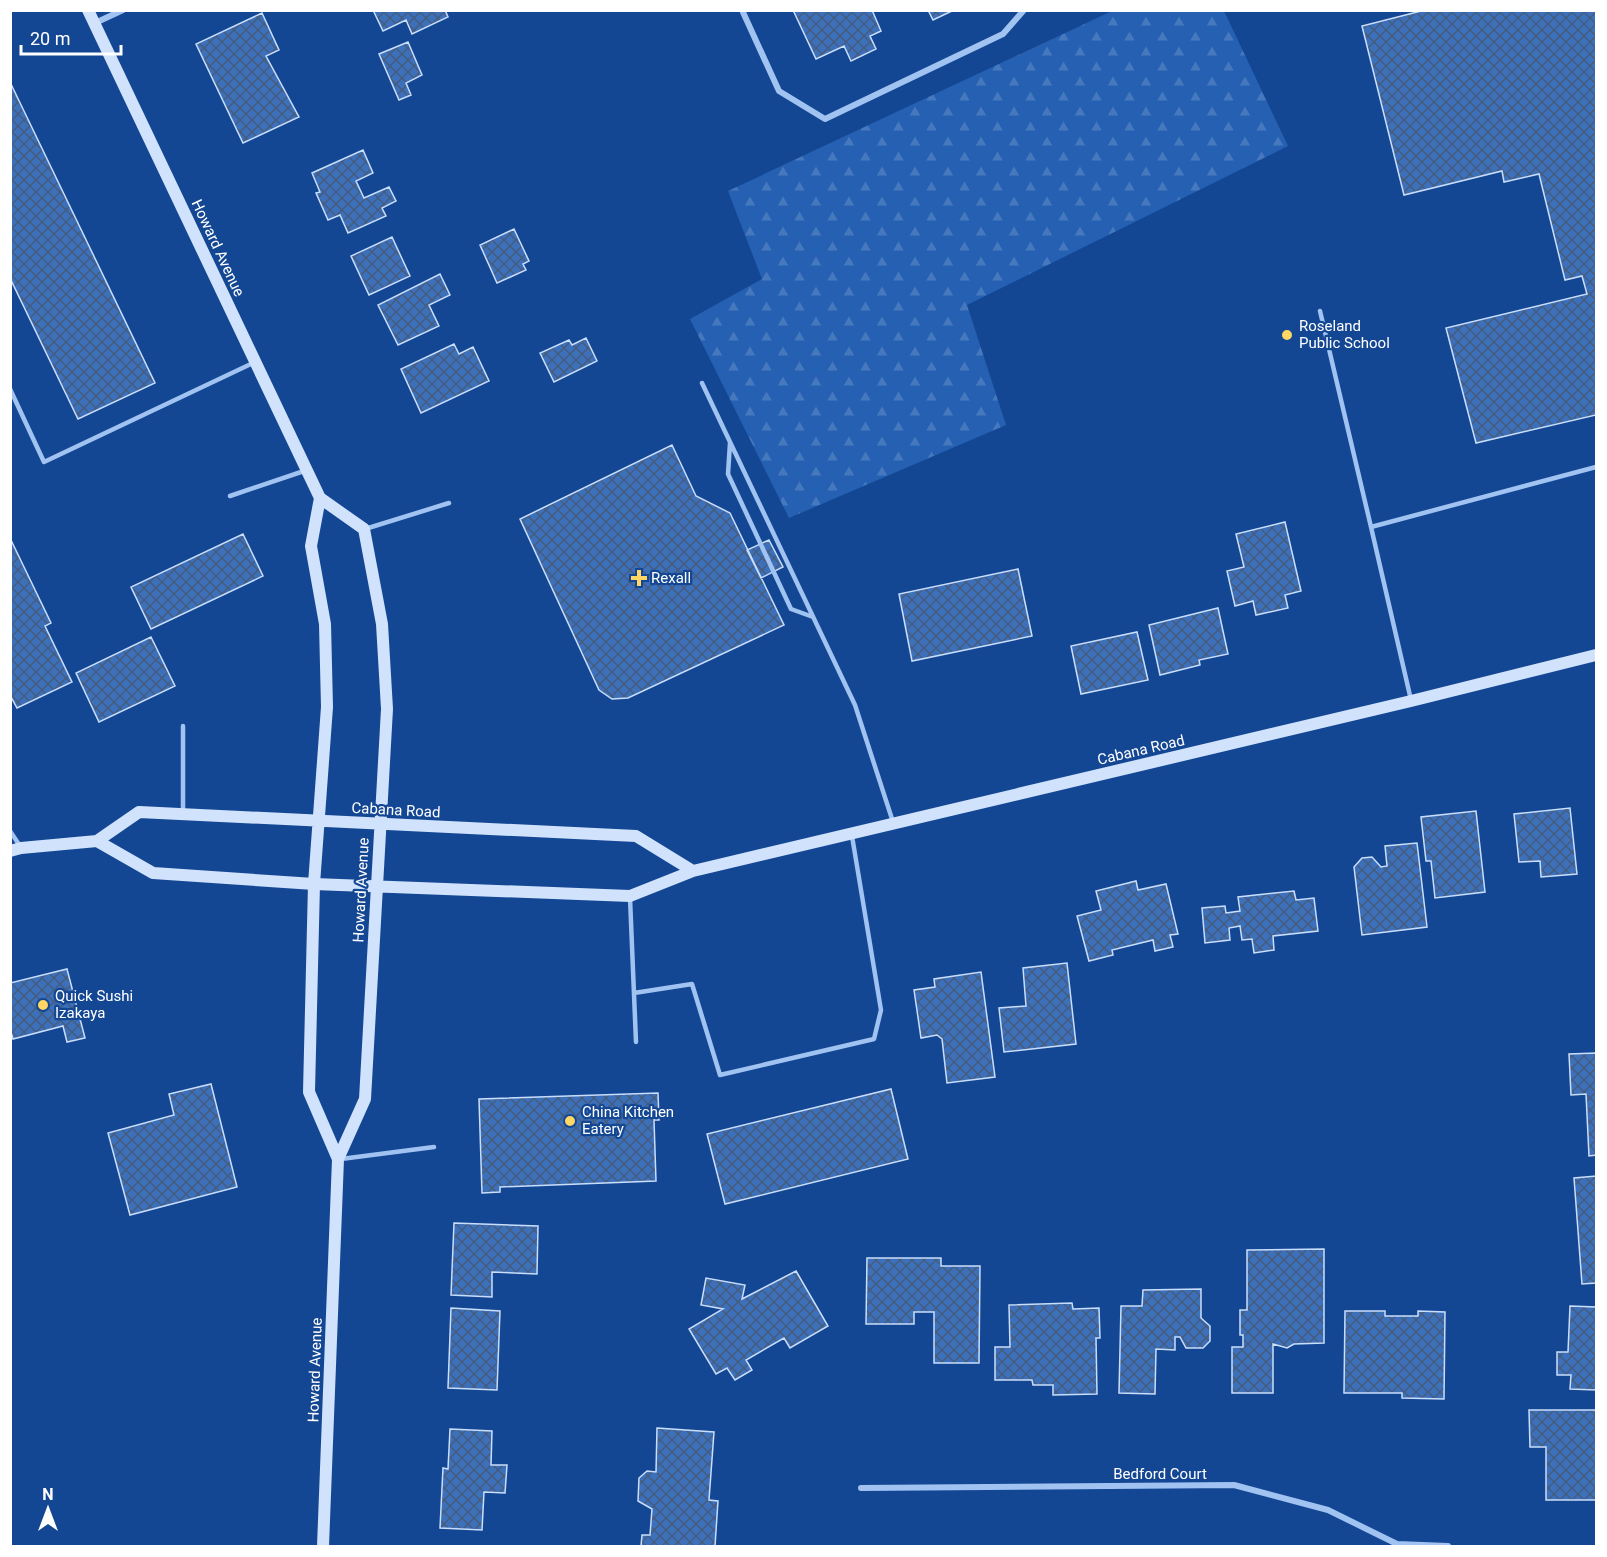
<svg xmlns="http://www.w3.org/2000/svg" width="1607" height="1557" font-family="Roboto,sans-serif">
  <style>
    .forest { fill: url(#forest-firs) }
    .building { fill: url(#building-cross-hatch); stroke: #c9defc; stroke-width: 1.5 }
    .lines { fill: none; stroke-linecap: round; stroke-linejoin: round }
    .lane { stroke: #a1c3f2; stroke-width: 4.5 }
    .street { stroke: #a1c3f2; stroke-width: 6 }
    .secondary { stroke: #d0e2fc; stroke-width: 12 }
    .poi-dot { fill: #ffd762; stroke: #144793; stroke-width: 2 }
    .labels { text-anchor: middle; stroke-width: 4.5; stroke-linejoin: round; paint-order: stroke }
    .street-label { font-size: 15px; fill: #fff; stroke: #144793 }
    .poi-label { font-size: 15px; fill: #fff; stroke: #144793; text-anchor: start }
  </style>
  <defs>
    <pattern id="forest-firs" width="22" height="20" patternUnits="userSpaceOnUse" patternTransform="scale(1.5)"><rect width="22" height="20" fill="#2560b2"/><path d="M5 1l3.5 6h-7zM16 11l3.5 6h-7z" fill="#4678be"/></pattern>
    <pattern id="building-cross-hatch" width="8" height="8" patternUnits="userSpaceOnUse" patternTransform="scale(1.5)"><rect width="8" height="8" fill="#3c70bb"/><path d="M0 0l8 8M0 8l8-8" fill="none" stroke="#455c7e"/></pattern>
  </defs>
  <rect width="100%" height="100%" fill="#144793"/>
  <path class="forest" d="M 1112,11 L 1224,11 L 1288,146 L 967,305 L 1006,425 L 789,518 L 690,319 L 762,279 L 728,191 Z"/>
  <path class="building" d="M 373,10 L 445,10 L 448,17 L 412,34 L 406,20 L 383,31 Z
    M 793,10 L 872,10 L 881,31 L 870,36 L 876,49 L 851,61 L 844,46 L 816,59 Z
    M 928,10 L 954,10 L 933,20 Z
    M 1425,10 L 1596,10 L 1596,415 L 1476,443 L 1446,328 L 1587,294 L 1582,276 L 1565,280 L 1539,174 L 1504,182 L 1502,171 L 1404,195 L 1362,26 Z
    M 262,13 L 279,50 L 266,56 L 299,117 L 243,143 L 196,44 Z
    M 408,42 L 422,75 L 406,83 L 411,95 L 399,100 L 379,54 Z
    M 10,82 L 155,383 L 78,419 L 10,278 Z
    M 363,150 L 373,173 L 356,181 L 364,198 L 389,187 L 396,201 L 382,208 L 386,216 L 348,233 L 340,215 L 328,220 L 316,193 L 320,192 L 312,173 Z
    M 514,229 L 529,261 L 523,264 L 526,270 L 497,283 L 480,245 Z
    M 392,237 L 410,276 L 369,295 L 351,256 Z
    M 440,274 L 450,295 L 429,305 L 439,326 L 398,345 L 378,305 Z
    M 586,338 L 597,361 L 554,382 L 540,353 L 569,340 L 572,345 Z
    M 454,344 L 459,354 L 473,347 L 489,381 L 421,413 L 401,369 Z
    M 672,445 L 696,496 L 730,513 L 784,625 L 628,698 L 612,699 L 599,690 L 520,519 Z
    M 1285,522 L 1301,591 L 1285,595 L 1288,608 L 1256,615 L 1253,601 L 1235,606 L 1227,571 L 1244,567 L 1236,534 Z
    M 243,534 L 263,576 L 151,629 L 131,587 Z
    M 10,538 L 51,623 L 45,626 L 72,682 L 17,708 L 10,695 Z
    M 769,540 L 783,567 L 761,578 L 747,550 Z
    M 1018,569 L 1032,636 L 912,661 L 899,594 Z
    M 1218,608 L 1228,654 L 1199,660 L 1200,665 L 1160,675 L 1149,625 Z
    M 1137,632 L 1148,680 L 1081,694 L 1071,646 Z
    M 151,637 L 175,686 L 99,722 L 76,673 Z
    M 1570,808 L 1577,874 L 1541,877 L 1540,861 L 1519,862 L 1514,814 Z
    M 1476,811 L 1485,892 L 1435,898 L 1431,861 L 1426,861 L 1421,817 Z
    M 1417,843 L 1427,927 L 1362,935 L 1354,867 L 1362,858 L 1372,857 L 1381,867 L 1387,866 L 1385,846 Z
    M 1136,881 L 1138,890 L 1166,884 L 1178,934 L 1170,935 L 1173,947 L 1155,951 L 1153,940 L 1112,950 L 1113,955 L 1089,961 L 1077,916 L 1101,910 L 1096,891 Z
    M 1294,891 L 1296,900 L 1314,898 L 1318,931 L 1273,936 L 1274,950 L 1254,953 L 1252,939 L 1242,940 L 1240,926 L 1229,928 L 1230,940 L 1205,943 L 1202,908 L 1225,906 L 1226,913 L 1240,911 L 1238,897 Z
    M 1067,963 L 1076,1044 L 1004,1052 L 999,1008 L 1026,1006 L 1023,968 Z
    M 67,969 L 85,1038 L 67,1042 L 63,1026 L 13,1039 L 10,1029 L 10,983 Z
    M 981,972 L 995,1077 L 947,1083 L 942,1039 L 937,1035 L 921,1038 L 914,990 L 935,987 L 934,979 Z
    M 1596,1053 L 1596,1155 L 1589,1156 L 1586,1094 L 1571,1095 L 1569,1054 Z
    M 211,1084 L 237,1187 L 130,1215 L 108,1133 L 174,1115 L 169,1094 Z
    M 891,1089 L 908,1159 L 725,1204 L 707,1134 Z
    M 658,1093 L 659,1120 L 654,1120 L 656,1181 L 500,1187 L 500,1192 L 482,1193 L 479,1099 Z
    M 1596,1176 L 1596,1283 L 1582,1284 L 1574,1178 Z
    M 454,1223 L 538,1226 L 537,1274 L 492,1272 L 492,1297 L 451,1295 Z
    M 1324,1249 L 1324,1343 L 1294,1344 L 1287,1348 L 1273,1344 L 1273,1393 L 1232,1393 L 1232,1347 L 1243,1347 L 1243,1335 L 1240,1335 L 1240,1310 L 1247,1310 L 1247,1250 Z
    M 867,1258 L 941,1258 L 941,1266 L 980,1266 L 979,1363 L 934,1363 L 934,1312 L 914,1312 L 914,1324 L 866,1324 Z
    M 796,1271 L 828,1326 L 790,1348 L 784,1338 L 746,1360 L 752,1370 L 735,1380 L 727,1368 L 716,1374 L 689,1329 L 723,1309 L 701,1305 L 706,1278 L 745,1285 L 742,1299 Z
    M 1201,1289 L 1201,1318 L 1210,1326 L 1210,1341 L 1203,1348 L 1186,1348 L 1180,1337 L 1175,1337 L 1175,1350 L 1156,1349 L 1155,1394 L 1119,1393 L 1121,1306 L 1142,1306 L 1143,1290 Z
    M 1072,1303 L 1073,1309 L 1099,1308 L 1100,1338 L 1096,1338 L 1097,1394 L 1053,1395 L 1053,1385 L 1033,1385 L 1032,1380 L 995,1380 L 995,1347 L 1010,1347 L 1009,1305 Z
    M 1570,1306 L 1596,1307 L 1596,1390 L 1570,1389 L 1571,1375 L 1557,1375 L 1557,1352 L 1568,1352 Z
    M 451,1308 L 500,1311 L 497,1390 L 448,1388 Z
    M 1345,1311 L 1385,1311 L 1385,1316 L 1418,1316 L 1418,1311 L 1445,1312 L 1444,1399 L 1402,1398 L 1402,1393 L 1344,1393 Z
    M 1529,1410 L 1596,1410 L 1596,1500 L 1546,1500 L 1546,1447 L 1530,1447 Z
    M 657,1428 L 714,1432 L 709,1500 L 718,1501 L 715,1546 L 641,1546 L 642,1535 L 650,1535 L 652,1509 L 638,1501 L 639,1478 L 647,1471 L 656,1472 Z
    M 450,1429 L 492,1431 L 491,1465 L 507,1465 L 505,1493 L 484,1492 L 482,1530 L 440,1528 L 443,1468 L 448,1469 Z"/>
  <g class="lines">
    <path class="lane" d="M 1320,311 L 1371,527
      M 702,383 L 855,705 L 893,822
      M 10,389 L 44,462 L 253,363
      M 730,443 L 728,474 L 791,609 L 813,617
      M 230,496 L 307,470
      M 365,529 L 449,503
      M 1411,700 L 1371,527 L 1596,467
      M 183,726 L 183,813
      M 10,831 L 20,846
      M 630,898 L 636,1042
      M 634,993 L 692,984 L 720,1075 L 874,1039 L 881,1010 L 852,836
      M 341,1159 L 434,1147"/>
    <path class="street" d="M 742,10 L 779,91 L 825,119 L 1003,34 L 1024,10
      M 95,23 L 123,10
      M 861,1488 L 1234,1485 L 1328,1510 L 1397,1544 L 1448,1546"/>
    <path class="secondary" d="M 88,10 L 320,498 L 364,529 L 382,624 L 387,709 L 365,1099 L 338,1159 L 323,1546
      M 320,498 L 311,546 L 325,624 L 327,707 L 314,884 L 309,1092 L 338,1159
      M 97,841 L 153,873 L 314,884 L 630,896 L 693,871 L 1411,701 L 1596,655
      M 10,851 L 21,848 L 97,841 L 139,812 L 636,836 L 693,871"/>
  </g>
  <g class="poi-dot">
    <circle cx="1287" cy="335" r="6"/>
    <path d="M636 569h6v6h6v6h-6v6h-6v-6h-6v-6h6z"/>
    <circle cx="43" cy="1005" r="6"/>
    <circle cx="570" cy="1121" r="6"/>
  </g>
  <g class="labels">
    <g class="street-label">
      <text transform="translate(218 248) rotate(65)" y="5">Howard Avenue</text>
      <text transform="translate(1141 750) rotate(-13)" y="5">Cabana Road</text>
      <text transform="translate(396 810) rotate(3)" y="5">Cabana Road</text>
      <text transform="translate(361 890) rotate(-87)" y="5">Howard Avenue</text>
      <text transform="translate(315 1370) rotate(-88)" y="5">Howard Avenue</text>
      <text x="1160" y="1479">Bedford Court</text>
    </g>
    <g class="poi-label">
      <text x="1299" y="331">Roseland<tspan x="1299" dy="17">Public School</tspan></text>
      <text x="651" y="583">Rexall</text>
      <text x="55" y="1001">Quick Sushi<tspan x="55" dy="17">Izakaya</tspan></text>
      <text x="582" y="1117">China Kitchen<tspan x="582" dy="17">Eatery</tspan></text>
    </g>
  </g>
  <rect width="1607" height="1557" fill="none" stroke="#ffffff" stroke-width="24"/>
  <g transform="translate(48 1509)" stroke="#144793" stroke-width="4.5" paint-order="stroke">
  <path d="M0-4.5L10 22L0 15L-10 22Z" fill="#ffffff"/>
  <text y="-9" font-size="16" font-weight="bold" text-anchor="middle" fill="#ffffff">N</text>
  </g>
  <path d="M21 45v9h100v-9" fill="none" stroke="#ffffff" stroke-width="3"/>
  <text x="30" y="45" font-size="18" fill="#ffffff" stroke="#144793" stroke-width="4.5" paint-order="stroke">20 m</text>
</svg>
